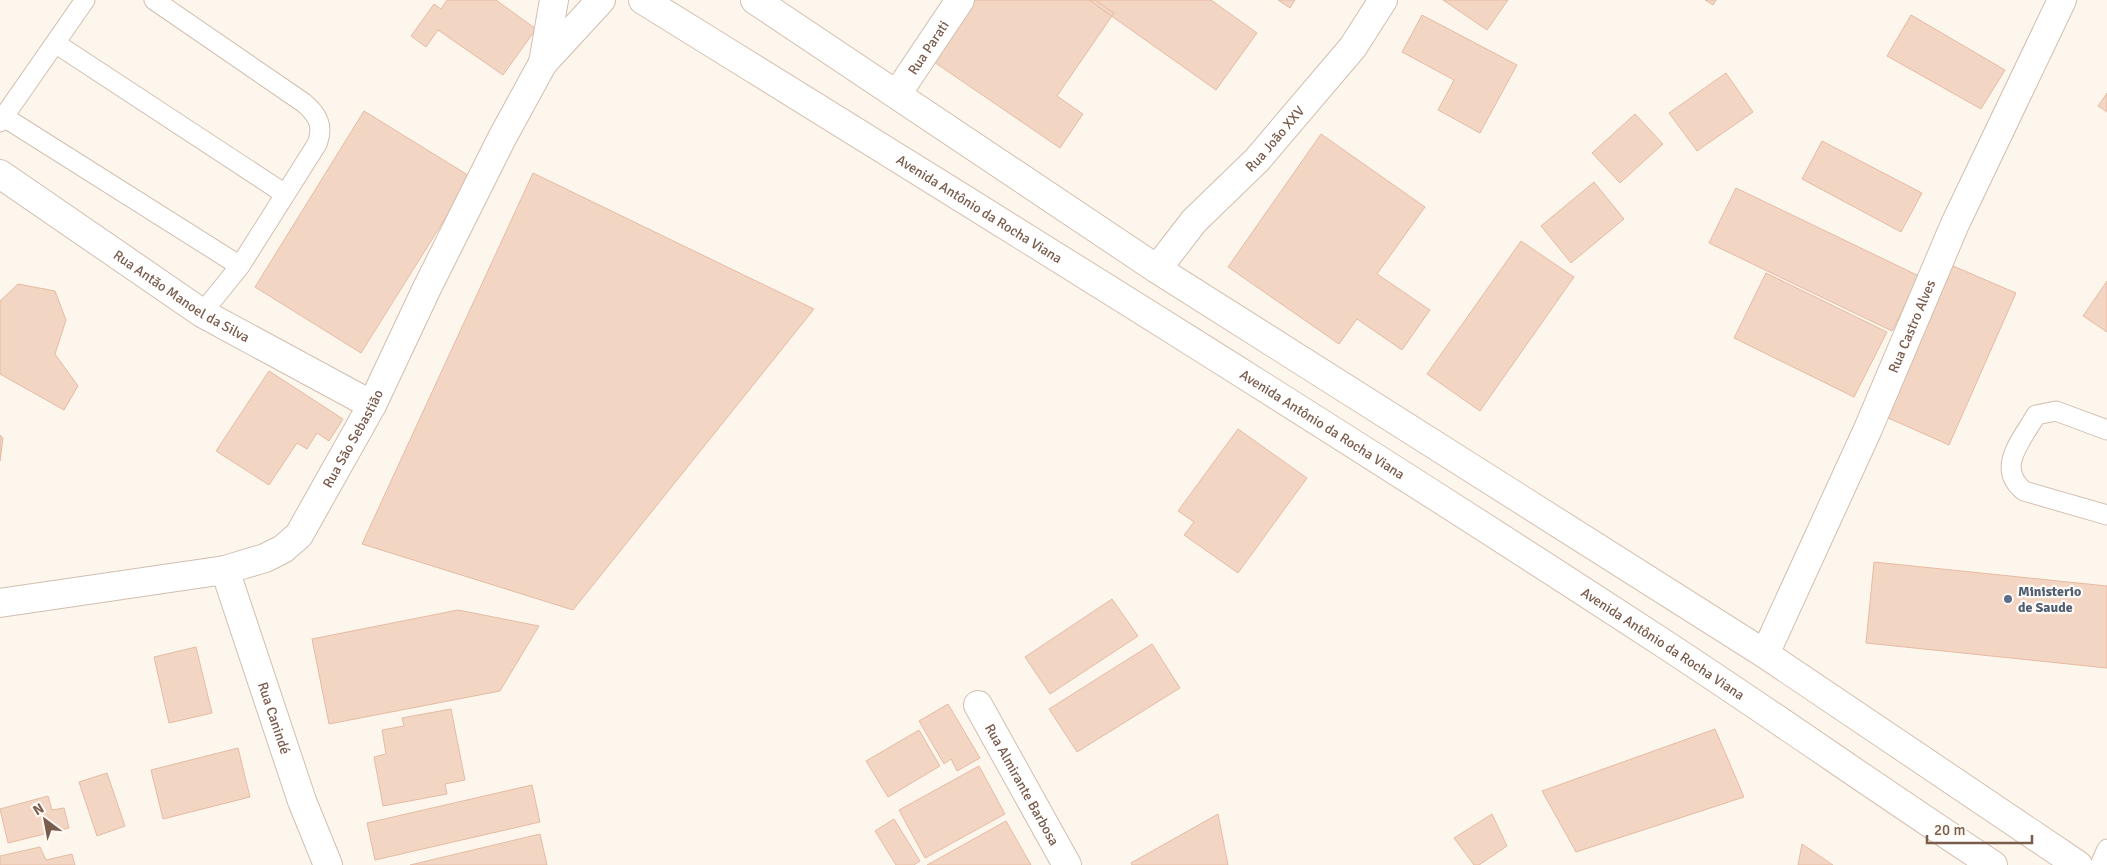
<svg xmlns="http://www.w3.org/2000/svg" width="2107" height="865" font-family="Signika,sans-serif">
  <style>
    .building { fill: #f3d5c3; stroke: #e6bba3 }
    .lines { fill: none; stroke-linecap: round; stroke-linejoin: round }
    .service-casing { stroke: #d1beb0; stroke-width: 21 }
    .minor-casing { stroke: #d1beb0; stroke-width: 30 }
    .secondary-casing { stroke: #d6c0b0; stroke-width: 30 }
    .service { stroke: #fff; stroke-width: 19 }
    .minor { stroke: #fff; stroke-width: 28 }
    .secondary { stroke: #fff; stroke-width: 28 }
    .service-dot { fill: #5c6f8a; stroke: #fffaf3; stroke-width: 2 }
    .labels { text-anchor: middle; stroke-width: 4.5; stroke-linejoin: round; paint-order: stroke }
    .street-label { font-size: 14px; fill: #7a5c4d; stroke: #fffaf3 }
    .service-label { font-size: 14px; font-weight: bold; fill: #4e5e75; stroke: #fffaf3; text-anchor: start }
  </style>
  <rect width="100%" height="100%" fill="#fdf6ec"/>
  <path class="building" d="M 447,0 L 496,0 L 536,29 L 503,75 L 438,30 L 426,47 L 411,36 L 434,4 L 441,9 Z
    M 975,0 L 1095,0 L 1114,13 L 1057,96 L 1083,114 L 1060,148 L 934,62 Z
    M 1089,0 L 1211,0 L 1257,33 L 1216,90 Z
    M 1278,0 L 1295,0 L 1290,8 Z
    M 1443,0 L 1508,0 L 1487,30 Z
    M 1705,0 L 1716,0 L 1713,5 Z
    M 1422,15 L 1517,65 L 1480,133 L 1438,110 L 1454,80 L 1402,52 Z
    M 1911,15 L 2005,70 L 1981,109 L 1887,56 Z
    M 1726,73 L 1753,112 L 1697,151 L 1669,113 Z
    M 2107,93 L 2107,112 L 2098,106 Z
    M 364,111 L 471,177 L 361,353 L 255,287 Z
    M 1635,114 L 1663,144 L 1620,183 L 1592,153 Z
    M 1321,134 L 1425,207 L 1377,274 L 1430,310 L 1402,350 L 1357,319 L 1339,344 L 1228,267 Z
    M 1822,141 L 1922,193 L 1901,232 L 1802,179 Z
    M 533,173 L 814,309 L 573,610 L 362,544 Z
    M 1594,182 L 1624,219 L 1571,263 L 1541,226 Z
    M 1736,188 L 1919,276 L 1892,331 L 1709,243 Z
    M 1521,241 L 1574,277 L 1480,411 L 1427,374 Z
    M 1953,266 L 2016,293 L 1949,445 L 1886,417 Z
    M 1766,273 L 1887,332 L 1854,397 L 1734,338 Z
    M 2107,281 L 2107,332 L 2083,316 Z
    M 18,284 L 55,291 L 66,320 L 55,354 L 78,386 L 64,410 L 0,374 L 0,301 Z
    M 269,371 L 343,419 L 329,441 L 317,433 L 307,449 L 297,443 L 269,485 L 216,451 Z
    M 1238,429 L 1307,478 L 1238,573 L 1184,535 L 1194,522 L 1178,511 Z
    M 0,435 L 3,438 L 0,461 Z
    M 1874,562 L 2107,586 L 2107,668 L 1866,643 Z
    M 1112,599 L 1138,636 L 1050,694 L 1025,657 Z
    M 458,610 L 539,626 L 500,691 L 329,724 L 312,639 Z
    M 1152,644 L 1180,688 L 1077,752 L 1049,709 Z
    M 196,647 L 212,713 L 169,723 L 154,657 Z
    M 948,704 L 980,758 L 957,771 L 951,759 L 944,764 L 919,721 Z
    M 451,709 L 465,780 L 445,784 L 447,794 L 383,806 L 374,757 L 386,754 L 382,730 L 404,726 L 402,718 Z
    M 1715,729 L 1744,797 L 1576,852 L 1542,791 Z
    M 919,730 L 940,766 L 888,797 L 866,761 Z
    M 238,748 L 250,797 L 163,819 L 151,770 Z
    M 979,766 L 1005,814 L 925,858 L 899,810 Z
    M 107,773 L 125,826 L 97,836 L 79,782 Z
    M 532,785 L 540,822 L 375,860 L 367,823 Z
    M 48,796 L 52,810 L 64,808 L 69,828 L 8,843 L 0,809 Z
    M 1218,814 L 1228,865 L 1132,865 L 1131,863 Z
    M 1492,814 L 1507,846 L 1479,865 L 1474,865 L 1454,838 Z
    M 894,819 L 920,861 L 914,865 L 896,865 L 875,831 Z
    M 1006,821 L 1031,865 L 927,865 Z
    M 540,834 L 547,865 L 410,865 Z
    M 1802,844 L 1833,865 L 1798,865 Z
    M 40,847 L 46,860 L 72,854 L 75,865 L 0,865 L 0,856 Z"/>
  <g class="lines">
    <g class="service-casing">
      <path id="service" d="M 154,0 L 304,103 C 318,115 324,126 317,144 L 240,266 L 202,313
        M 55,43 L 285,194
        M 4,117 L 240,266
        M 0,122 L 85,0
        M 2107,430 L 2056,411 L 2036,415 C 2022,440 1995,468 2024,491 L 2107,515
        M 2100,865 L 2107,849"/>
    </g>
    <g class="minor-casing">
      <g id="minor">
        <path d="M 543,63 L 554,0"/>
        <path id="s1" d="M 897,94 L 960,0"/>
        <path id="s2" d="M 0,174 L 202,313 L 372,405"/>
        <path id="s3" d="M 1157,269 L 1194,221 L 1257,160 L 1353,47 L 1383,0"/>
        <path id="s4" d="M 225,570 L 302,801 L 328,865"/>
        <path id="s5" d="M 0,603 L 225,570 L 265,558 L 283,549 L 299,535 L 372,405 L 427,288 L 502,138 L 543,63 L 601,0"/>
        <path id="s6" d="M 1765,654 L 1868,429 L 1955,224 L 2062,0"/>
        <path id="s7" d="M 978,705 L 1067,865"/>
      </g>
    </g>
    <g class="secondary-casing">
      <g id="secondary">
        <path id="s8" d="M 643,0 C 985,212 1328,424 1666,645 C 1776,717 1883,793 1993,865"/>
        <path d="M 755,0 L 1157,269 L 1765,654 L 2078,865"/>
      </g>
    </g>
    <use href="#service" class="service"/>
    <use href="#minor" class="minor"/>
    <use href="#secondary" class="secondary"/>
  </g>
  <circle class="service-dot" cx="2008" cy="599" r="5"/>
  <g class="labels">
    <g class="street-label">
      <text dy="5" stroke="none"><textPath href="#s1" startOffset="56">Rua Parati</textPath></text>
      <text dy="5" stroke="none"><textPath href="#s3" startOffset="176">Rua João XXV</textPath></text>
      <text dy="5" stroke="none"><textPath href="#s8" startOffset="396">Avenida Antônio da Rocha Viana</textPath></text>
      <text dy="5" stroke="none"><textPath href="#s2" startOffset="219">Rua Antão Manoel da Silva</textPath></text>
      <text dy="5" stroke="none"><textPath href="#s6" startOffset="359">Rua Castro Alves</textPath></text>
      <text dy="5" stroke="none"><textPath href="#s8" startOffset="801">Avenida Antônio da Rocha Viana</textPath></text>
      <text dy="5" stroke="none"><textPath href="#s5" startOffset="421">Rua São Sebastião</textPath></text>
      <text dy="5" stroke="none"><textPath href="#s8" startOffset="1206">Avenida Antônio da Rocha Viana</textPath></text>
      <text dy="5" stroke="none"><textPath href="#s4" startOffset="156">Rua Canindé</textPath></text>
      <text dy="5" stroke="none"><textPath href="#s7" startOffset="91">Rua Almirante Barbosa</textPath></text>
    </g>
    <g class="service-label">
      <text x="2018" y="596">Ministerio<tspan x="2018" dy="16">de Saude</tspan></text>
    </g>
  </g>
  <g transform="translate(45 820) rotate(328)" stroke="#fffaf3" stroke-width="4" paint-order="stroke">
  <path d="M0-4L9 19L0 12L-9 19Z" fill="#7a5c4d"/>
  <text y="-8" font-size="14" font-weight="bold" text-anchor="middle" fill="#7a5c4d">N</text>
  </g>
  <path d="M1927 835v8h105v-8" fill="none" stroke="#7a5c4d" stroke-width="2.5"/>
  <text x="1934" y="835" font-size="15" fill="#7a5c4d" stroke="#fffaf3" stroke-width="4" paint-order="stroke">20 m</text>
</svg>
